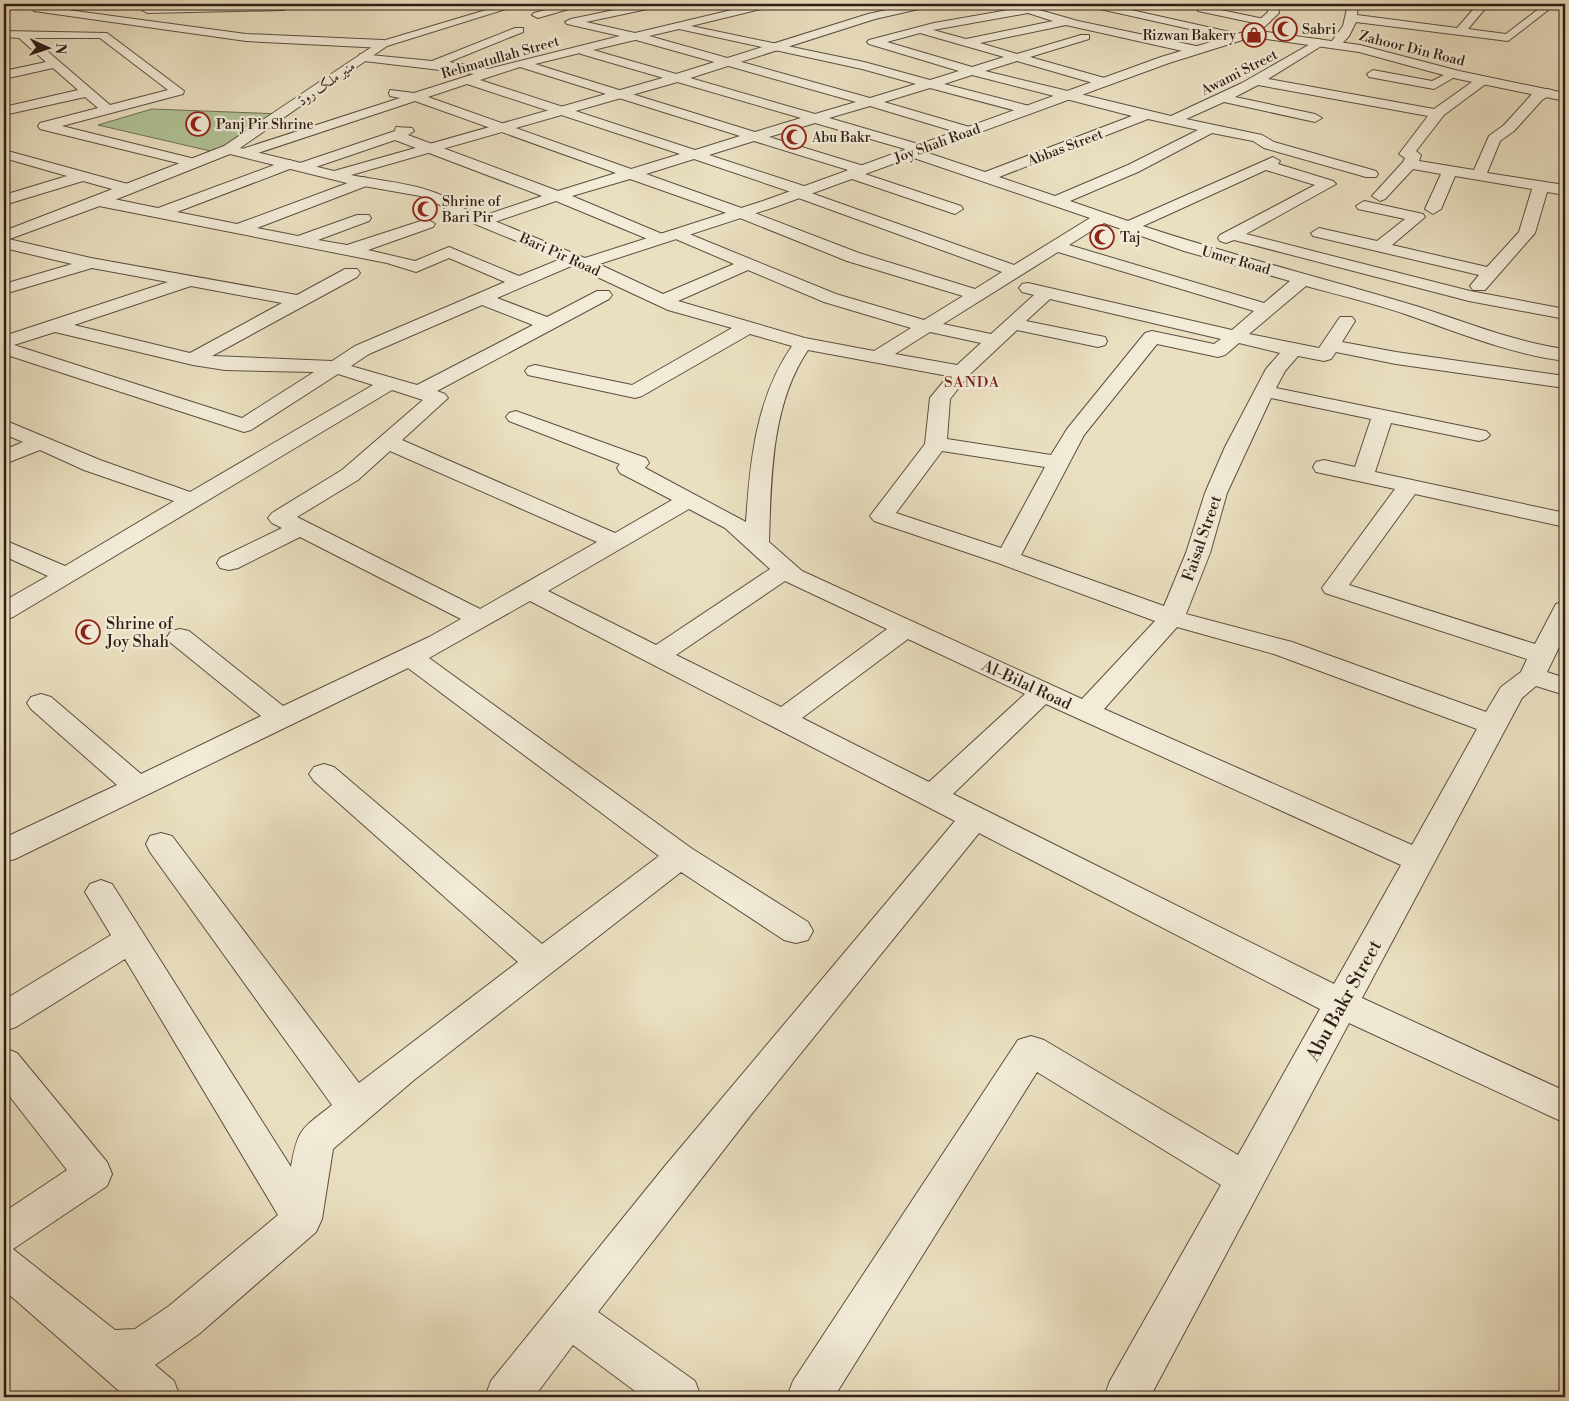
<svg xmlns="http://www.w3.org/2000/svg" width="1569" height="1401" font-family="'Libre Bodoni',Amiri,serif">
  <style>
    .green { fill: #b1c397; stroke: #707056 }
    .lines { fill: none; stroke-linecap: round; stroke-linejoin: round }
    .minor-casing { stroke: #5e4e40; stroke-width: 2 }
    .tertiary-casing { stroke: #5e4e40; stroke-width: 2 }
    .minor { fill: #f1ebd7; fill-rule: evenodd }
    .tertiary { fill: #f1ebd7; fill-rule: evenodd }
    .labels { text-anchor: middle; stroke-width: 4.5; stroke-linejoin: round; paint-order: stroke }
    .far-poi-label { font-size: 14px; fill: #301d15; stroke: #f1ebd7; text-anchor: start }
    .far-street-label { font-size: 14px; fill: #301d15; stroke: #f1ebd7 }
    .far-neighbourhood-label { font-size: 15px; letter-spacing: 1px; fill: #7a1f14; stroke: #f1ebd7 }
    .street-label { font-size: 16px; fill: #301d15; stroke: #f1ebd7 }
    .poi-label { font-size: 16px; fill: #301d15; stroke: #f1ebd7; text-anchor: start }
    .near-street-label { font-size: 19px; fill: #301d15; stroke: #f1ebd7 }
  </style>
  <rect width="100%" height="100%" fill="#eae0c1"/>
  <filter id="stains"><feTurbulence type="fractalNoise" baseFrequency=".004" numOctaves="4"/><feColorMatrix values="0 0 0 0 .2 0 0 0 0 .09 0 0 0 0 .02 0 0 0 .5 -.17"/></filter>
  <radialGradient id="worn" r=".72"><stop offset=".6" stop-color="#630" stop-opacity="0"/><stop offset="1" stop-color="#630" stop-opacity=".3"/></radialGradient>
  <path class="green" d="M 152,109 L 282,114 L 219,153 L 98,125 Z"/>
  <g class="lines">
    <g class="minor-casing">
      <path id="minor" d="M 569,4 L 586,4 L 538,18 L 532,15 L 534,13 Z
        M 643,4 L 662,4 L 657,7 L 586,22 L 635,33 L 757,4 L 774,4 L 773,6 L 691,26 L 864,62 L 930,80 L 959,71 L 869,44 L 867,42 L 869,40 L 934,23 L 1014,9 L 1006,5 L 1018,4 L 1078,21 L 1196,46 L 1202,50 L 1196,54 L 1066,25 L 980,43 L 1017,54 L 1081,35 L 1089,35 L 1089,39 L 1030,57 L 1108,79 L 1110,82 L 1108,85 L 1100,85 L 1017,61 L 985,71 L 1171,116 L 1242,83 L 1319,39 L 1323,41 L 1323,45 L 1268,79 L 1434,109 L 1479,77 L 1487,77 L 1489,80 L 1487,83 L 1444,115 L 1416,151 L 1421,155 L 1419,161 L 1474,170 L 1489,136 L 1504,125 L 1532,94 L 1547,89 L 1552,90 L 1553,93 L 1542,100 L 1514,131 L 1500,141 L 1487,173 L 1565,185 L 1565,195 L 1547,192 L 1535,233 L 1485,290 L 1473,290 L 1470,286 L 1479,275 L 1313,236 L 1311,233 L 1319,228 L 1377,241 L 1405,219 L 1358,209 L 1356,206 L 1364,201 L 1423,214 L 1425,217 L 1392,245 L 1487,267 L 1519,232 L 1532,189 L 1455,176 L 1441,209 L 1433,214 L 1425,209 L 1441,174 L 1413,169 L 1385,199 L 1380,201 L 1372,196 L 1403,162 L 1405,158 L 1399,154 L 1428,116 L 1258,85 L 1235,97 L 1315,114 L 1322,118 L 1315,122 L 1224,102 L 1186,119 L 1262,135 L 1274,142 L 1376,171 L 1378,174 L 1376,177 L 1366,177 L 1264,148 L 1253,141 L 1212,133 L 1138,172 L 1070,201 L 1128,221 L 1273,157 L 1280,161 L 1278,164 L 1333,181 L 1336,184 L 1246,234 L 1470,291 L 1565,309 L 1565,319 L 1469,301 L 1234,240 L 1226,243 L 1220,241 L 1218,238 L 1220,235 L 1315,185 L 1266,170 L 1143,226 C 1233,256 1325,278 1416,306 C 1466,322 1514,342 1565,349 L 1565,361 C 1510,354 1457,332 1405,314 C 1372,303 1339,295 1306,286 L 1249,334 L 1319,348 L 1340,317 L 1352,317 L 1355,321 L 1342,342 L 1396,352 L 1565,376 L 1565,388 L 1396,364 L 1336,352 L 1331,359 L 1324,361 L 1298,356 L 1285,371 L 1276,388 L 1486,431 L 1490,435 L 1486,439 L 1479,441 L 1391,423 L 1375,472 L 1565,513 L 1565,527 L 1415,494 L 1349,585 L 1535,644 L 1556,604 L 1565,601 L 1565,635 L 1547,672 L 1565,678 L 1565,695 L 1536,686 L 1522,698 L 1362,998 L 1565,1091 L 1565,1123 L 1349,1023 L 1150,1397 L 1104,1397 L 1110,1381 L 1221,1185 L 1037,1072 L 834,1397 L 787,1397 L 793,1381 L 1018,1040 L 1031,1036 L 1044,1040 L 1238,1155 L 1320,1009 L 979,833 L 750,1116 L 598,1312 L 695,1381 L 701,1397 L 643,1397 L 573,1345 L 534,1397 L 485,1397 L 491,1381 L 665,1166 L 955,821 L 530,601 L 429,658 L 691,848 L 808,922 L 813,931 L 808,940 L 796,943 L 784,940 L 681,872 L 414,1080 L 333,1149 L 322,1219 L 316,1232 L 199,1334 L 155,1365 L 174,1381 L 180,1397 L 126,1397 L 4,1290 L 4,1212 L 67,1170 L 4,1089 L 4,1048 L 17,1053 L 107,1162 L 112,1174 L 107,1186 L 13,1249 L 115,1330 L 135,1329 L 169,1306 L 278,1215 L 125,959 L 16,1027 L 4,1031 L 4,1000 L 111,935 L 85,892 L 90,884 L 101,880 L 112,884 L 291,1167 C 298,1127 302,1129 332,1105 L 150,852 L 146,844 L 150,836 L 161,833 L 172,836 L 359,1083 L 518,962 L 314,781 L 309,774 L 314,767 L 324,764 L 334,767 L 542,944 L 659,856 L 408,668 L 15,859 L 4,862 L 4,838 L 117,785 L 31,709 L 27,703 L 31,697 L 41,694 L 51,697 L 141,774 L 261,716 L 171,643 L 167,637 L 171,631 L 180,629 L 189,631 L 283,706 L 429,637 L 461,619 L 300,537 L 238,568 L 229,570 L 220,568 L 217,563 L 220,558 L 282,528 L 272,523 L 268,518 L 272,513 L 342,470 L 423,400 L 392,390 L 13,617 L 4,620 L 4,601 L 48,576 L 4,556 L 4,540 L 65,566 L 174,501 L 84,470 L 40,450 L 4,464 L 4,450 L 23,442 L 4,434 L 4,420 L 100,460 L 190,492 L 373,385 L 338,374 L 251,430 L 244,432 L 4,354 L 4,336 L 168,282 L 92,268 L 4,294 L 4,284 L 72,264 L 4,248 L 4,238 L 91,258 L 297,295 L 345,269 L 357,269 L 360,273 L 357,277 L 212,356 L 332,361 L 355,346 L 505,282 L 449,258 L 416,272 L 387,263 L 99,206 L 91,201 L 99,196 L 158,208 L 285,161 L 290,160 L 297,164 L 395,131 L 396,127 L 412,128 L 414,131 L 408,135 L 558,191 L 616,173 L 415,101 L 249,156 L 239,156 L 237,153 L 239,150 L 400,98 L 390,96 L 389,93 L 390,90 L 414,93 L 474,74 L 364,61 L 360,60 L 358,57 L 360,54 L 432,61 L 515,28 L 523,28 L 523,32 L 449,62 L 488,69 L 620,36 L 567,24 L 565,22 L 571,19 ZM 1028,13 L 1053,21 L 966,39 L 933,30 ZM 679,29 L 862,69 L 916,84 L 870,98 L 649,36 ZM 920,33 L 1004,57 L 972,67 L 887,42 ZM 635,40 L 636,40 L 856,102 L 815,114 L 593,50 ZM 580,53 L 581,54 L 801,118 L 755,132 L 535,64 ZM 520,67 L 740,136 L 695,150 L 480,80 ZM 972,75 L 1132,116 L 985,172 L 925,152 L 927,149 L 925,146 L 829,118 L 870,106 L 963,134 L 973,134 L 975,131 L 973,128 L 884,102 L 930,88 L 1028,114 L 1035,110 L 1033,107 L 944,84 ZM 467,84 L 680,154 L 631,169 L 428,97 ZM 1148,119 L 1198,130 L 1128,165 L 1055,196 L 999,177 ZM 815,123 L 905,149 L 903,152 L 905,155 L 1090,218 L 1014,265 L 811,193 L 810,188 L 709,155 L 754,141 L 848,170 L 844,174 L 846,177 L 949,212 L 955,214 L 963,209 L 961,206 L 865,174 L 869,170 L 867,167 L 769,137 ZM 395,140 L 542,196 L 477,218 L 475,221 L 477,224 L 489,224 L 556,201 L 655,242 L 667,242 L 669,239 L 667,236 L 572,196 L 630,179 L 735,216 L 847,261 L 963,296 L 924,320 L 836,294 L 677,229 L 671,231 L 669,234 L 671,237 L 734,264 L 663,294 L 590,260 L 581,260 L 579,255 L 573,254 L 519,276 L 449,247 L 415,261 L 368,250 L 433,227 L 435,224 L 427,219 L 347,245 L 318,240 L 369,221 L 371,218 L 369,215 L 357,215 L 298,236 L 257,228 L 369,185 L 372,182 L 369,179 L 364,177 L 237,224 L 177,212 L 295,167 L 302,171 L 307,170 ZM 694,159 L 791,192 L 793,196 L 1002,272 L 975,289 L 859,253 L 747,210 L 646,174 ZM 1104,223 L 1184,251 L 1290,281 L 1264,303 L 1069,245 ZM 1058,252 L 1254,311 L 1232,330 L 1028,283 L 1022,284 L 1019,288 L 1022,292 L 1034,295 L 991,334 L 943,324 ZM 576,264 L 578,268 L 668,310 L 732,328 L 632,385 L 535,365 L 528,367 L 525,371 L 528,375 L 635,398 L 642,396 L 750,334 L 792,346 C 756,398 750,461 746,522 L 645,468 L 649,463 L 646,458 L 516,411 L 509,413 L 506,417 L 509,421 L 620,464 L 617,468 L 620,473 L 672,500 L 615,533 L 402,440 L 448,398 L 445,394 L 437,391 L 609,299 L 612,295 L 609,291 L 597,291 L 547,317 L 497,298 ZM 748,270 L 824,302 L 911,328 L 874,351 L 805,338 L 678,301 ZM 191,286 L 282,303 L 190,353 L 74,325 ZM 1050,299 L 1221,339 L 1214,344 L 1152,331 L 1145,333 L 1067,429 L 1051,455 L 947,439 L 950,399 L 968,376 L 1017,330 L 1098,347 L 1105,345 L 1107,341 L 1105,337 L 1026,321 ZM 482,305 L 533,325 L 417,385 L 351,366 L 369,354 ZM 55,332 L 193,365 L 225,370 L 314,372 L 242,418 L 14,345 ZM 930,332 L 981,343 L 957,365 L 895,354 ZM 1239,343 L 1280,353 L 1266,369 L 1225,447 L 1205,493 L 1186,553 L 1164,606 L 1021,555 L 1084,435 L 1157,344 L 1218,357 L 1225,355 ZM 808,350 L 948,376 L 930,398 L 925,444 L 870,516 L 874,521 L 998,563 L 1155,621 L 1082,699 L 802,571 L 769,542 C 771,478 771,405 808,350 ZM 1271,398 L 1371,419 L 1355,467 L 1324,460 L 1316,462 L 1313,467 L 1316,472 L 1395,489 L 1322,588 L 1325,593 L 1527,659 L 1521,672 L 1501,687 L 1486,712 L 1292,642 L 1186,614 L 1210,553 L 1227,493 ZM 390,451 L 597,542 L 480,609 L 297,517 L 358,480 ZM 942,451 L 1045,467 L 1001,548 L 896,513 ZM 689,509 L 725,528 L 770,569 L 656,645 L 548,591 ZM 785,581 L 887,629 L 781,707 L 676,655 ZM 1177,627 L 1274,654 L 1477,729 L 1412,845 L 1104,709 ZM 908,639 L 1025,694 L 929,782 L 802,718 ZM 1046,704 L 1401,865 L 1334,984 L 953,794 Z
        M 1086,4 L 1104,4 L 1239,34 L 1245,37 L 1239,40 L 1091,7 Z
        M 1348,4 L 1358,4 L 1357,15 L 1457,28 L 1478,4 L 1489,4 L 1468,29 L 1506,34 L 1545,4 L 1556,4 L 1508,41 L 1356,22 L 1349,36 L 1339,47 L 1331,47 L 1329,45 L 1343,26 Z
        M 280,5 L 285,8 L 284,10 L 147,13 L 142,10 L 147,7 Z
        M 38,6 L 246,34 L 383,40 L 389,44 L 383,48 L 364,47 L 246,41 L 34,11 L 33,9 Z
        M 1202,6 L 1264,19 L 1270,22 L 1264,25 L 1198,11 L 1198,7 Z
        M 4,31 L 107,33 L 184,91 L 183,94 L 62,126 L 199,160 L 201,163 L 194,167 L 40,129 L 38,126 L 40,123 L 98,108 L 85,97 L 4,115 L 4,107 L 78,90 L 53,68 L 4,79 L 4,71 L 46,62 L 19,38 L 4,37 ZM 32,38 L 100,38 L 168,90 L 110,105 Z
        M 1373,70 L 1432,81 L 1454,70 L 1460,74 L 1434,89 L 1369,77 L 1367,74 Z
        M 4,150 L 135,186 L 138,189 L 130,194 L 83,181 L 4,205 L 4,195 L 67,176 L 4,158 Z"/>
    </g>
    <g class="tertiary-casing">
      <path id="tertiary" d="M 506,4 L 522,4 L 387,46 L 240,148 L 334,171 L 673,75 L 868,14 L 914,4 L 933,4 L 932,6 L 875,19 L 681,81 L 351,175 C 389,183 431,183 463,208 L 585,258 L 763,201 L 1161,57 L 1247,31 L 1268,12 L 1268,4 L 1278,4 L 1279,13 L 1260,31 L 1360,45 L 1459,71 L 1565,93 L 1565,101 L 1458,79 L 1359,52 L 1252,37 L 1169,63 L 775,207 L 584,269 L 451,214 L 442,206 L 420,196 L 347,183 L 230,154 L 97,207 L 4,241 L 4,231 L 224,146 L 379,42 Z"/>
    </g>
    <use href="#minor" class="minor"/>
    <use href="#tertiary" class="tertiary"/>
  </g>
  <defs>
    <g id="mosque-ring" transform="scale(1.25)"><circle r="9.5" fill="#f1ebd7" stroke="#8f2418" stroke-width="1.5"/><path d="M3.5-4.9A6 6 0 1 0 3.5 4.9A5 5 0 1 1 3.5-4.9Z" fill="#8f2418"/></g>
    <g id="shop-ring" transform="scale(1.25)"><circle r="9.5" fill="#f1ebd7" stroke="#8f2418" stroke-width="1.5"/><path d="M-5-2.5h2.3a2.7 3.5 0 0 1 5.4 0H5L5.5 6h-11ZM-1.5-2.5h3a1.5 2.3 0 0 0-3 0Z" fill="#8f2418"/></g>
  </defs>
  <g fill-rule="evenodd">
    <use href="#mosque-ring" x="1285" y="29"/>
    <use href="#shop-ring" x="1254" y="35"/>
    <use href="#mosque-ring" x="198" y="124"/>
    <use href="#mosque-ring" x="794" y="137"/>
    <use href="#mosque-ring" x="425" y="209"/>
    <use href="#mosque-ring" x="1102" y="237"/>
    <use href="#mosque-ring" x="88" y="632"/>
  </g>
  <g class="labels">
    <g class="far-poi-label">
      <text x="1302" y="34">Sabri</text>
      <text x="1236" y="40" text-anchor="end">Rizwan Bakery</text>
      <text x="216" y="129">Panj Pir Shrine</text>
      <text x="812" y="142">Abu Bakr</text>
      <text x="442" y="206">Shrine of<tspan x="442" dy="16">Bari Pir</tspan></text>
      <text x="1120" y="242">Taj</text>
    </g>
    <g class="far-street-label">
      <text transform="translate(1412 48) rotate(14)" y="5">Zahoor Din Road</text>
      <text transform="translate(500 57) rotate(-16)" y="5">Rehmatullah Street</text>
      <text transform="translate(1239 72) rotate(-27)" y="5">Awami Street</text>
      <text transform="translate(326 83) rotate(-35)" y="5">منیر ملک روڈ</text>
      <text transform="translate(937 143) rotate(-20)" y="5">Joy Shah Road</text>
      <text transform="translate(1065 147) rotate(-21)" y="5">Abbas Street</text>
      <text transform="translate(560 254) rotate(24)" y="5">Bari Pir Road</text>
      <text transform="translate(1236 260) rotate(16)" y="5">Umer Road</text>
    </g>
    <g class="far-neighbourhood-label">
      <text x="972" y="387">SANDA</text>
    </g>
    <g class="street-label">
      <text transform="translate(1201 538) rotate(-71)" y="6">Faisal Street</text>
      <text transform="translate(1027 684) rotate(25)" y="6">Al-Bilal Road</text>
    </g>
    <g class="poi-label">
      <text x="106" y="629">Shrine of<tspan x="106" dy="18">Joy Shah</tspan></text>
    </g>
    <g class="near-street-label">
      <text transform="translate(1343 1000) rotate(-61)" y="7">Abu Bakr Street</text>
    </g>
  </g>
  <rect width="1569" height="1401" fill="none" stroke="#eae0c1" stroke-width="20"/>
  <rect x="5" y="5" width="1559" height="1391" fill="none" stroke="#301d15" stroke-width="2.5"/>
  <rect x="10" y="10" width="1549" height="1381" fill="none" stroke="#301d15"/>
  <g transform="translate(48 48) rotate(93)" stroke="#f1ebd7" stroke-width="4" paint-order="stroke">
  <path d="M0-4L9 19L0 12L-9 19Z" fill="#301d15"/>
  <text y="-8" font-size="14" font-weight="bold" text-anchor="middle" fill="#301d15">N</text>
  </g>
  <rect width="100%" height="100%" filter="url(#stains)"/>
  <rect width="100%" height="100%" fill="url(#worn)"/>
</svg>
